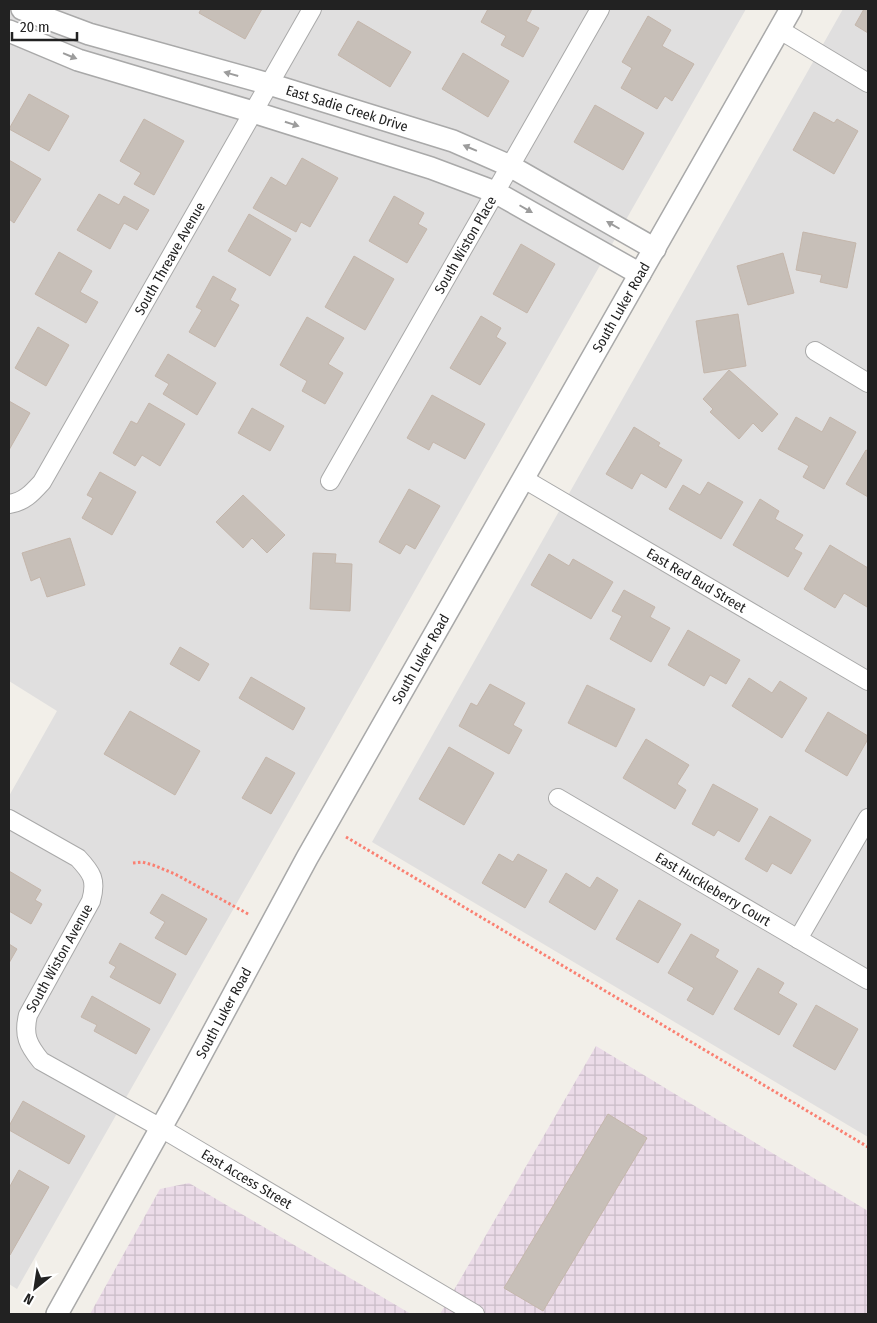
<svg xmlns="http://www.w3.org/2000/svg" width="877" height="1323" font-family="'Fira Sans Condensed',sans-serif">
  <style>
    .residential { fill: #e0dfdf }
    .industrial { fill: url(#industrial-grid) }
    .building { fill: #c7bfb8; stroke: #c4b6ab }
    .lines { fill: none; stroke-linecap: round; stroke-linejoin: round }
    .minor-casing { stroke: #a9a9a9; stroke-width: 20 }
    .tertiary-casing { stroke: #a9a9a9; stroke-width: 24 }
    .path { stroke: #fa8072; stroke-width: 3; stroke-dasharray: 2.5 2.5; stroke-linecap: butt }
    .minor { stroke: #fff; stroke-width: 18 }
    .tertiary { stroke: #fff; stroke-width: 21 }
    .oneway { fill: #9c9c9c }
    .labels { text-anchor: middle; stroke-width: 4.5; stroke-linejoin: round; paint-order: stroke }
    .street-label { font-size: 14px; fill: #222; stroke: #fff }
  </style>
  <defs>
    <pattern id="industrial-grid" width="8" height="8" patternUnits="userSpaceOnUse" patternTransform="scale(1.25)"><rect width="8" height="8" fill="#ebdbe8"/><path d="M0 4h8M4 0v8" fill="none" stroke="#c9bcc7"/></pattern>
  </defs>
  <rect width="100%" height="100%" fill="#f2efe9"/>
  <path class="residential" d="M 9,9 L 746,9 L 17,1289 L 9,1284 L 9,796 L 57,711 L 9,681 Z
    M 843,9 L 868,9 L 868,1137 L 372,842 Z"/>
  <path class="industrial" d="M 596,1046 L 868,1211 L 868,1314 L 440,1314 Z
    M 189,1183 L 411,1314 L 90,1314 L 160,1189 Z"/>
  <path class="building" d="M 201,9 L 262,9 L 245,39 L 199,13 Z
    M 488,9 L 532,9 L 526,21 L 539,28 L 523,57 L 501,45 L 506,36 L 481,22 Z
    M 864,9 L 868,9 L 868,33 L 855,25 Z
    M 648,16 L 671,30 L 662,46 L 694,64 L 672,101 L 665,96 L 657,109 L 621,88 L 632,68 L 622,62 Z
    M 358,21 L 411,52 L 390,87 L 338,55 Z
    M 463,53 L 509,81 L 488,117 L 442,89 Z
    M 29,94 L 69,116 L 49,151 L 9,129 Z
    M 595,105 L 644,133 L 623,170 L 574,142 Z
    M 814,112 L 834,123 L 837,119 L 858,131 L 834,174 L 793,150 Z
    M 144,119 L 184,141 L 154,195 L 134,184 L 141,173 L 120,161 Z
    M 302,158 L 338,178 L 310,227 L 301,222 L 296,232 L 253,208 L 271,177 L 286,186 Z
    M 9,160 L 41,179 L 14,223 L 9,219 Z
    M 99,194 L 119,205 L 124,196 L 149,210 L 137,230 L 124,223 L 110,249 L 77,230 Z
    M 394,196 L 424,213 L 418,224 L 427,229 L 407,263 L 369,241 Z
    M 249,214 L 291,239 L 270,276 L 228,251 Z
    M 803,232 L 856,243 L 847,288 L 820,282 L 822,275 L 796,270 Z
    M 521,244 L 555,264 L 527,313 L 493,294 Z
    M 59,252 L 92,271 L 80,292 L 98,302 L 86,323 L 35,294 Z
    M 783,253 L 794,293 L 748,305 L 737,266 Z
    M 354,256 L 394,279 L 365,330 L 325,307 Z
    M 213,276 L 236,289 L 230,300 L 239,305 L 215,347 L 189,332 L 202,310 L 196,307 Z
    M 738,314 L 746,366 L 704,373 L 696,321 Z
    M 481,316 L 501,328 L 496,337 L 506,343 L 480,385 L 450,368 Z
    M 307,317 L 344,338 L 328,364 L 343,373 L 325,404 L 302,391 L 307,381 L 280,365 Z
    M 38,327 L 69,345 L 46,386 L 15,368 Z
    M 168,354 L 216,383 L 197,415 L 163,394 L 169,384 L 155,376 Z
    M 729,370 L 778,414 L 762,432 L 753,423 L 739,439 L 710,412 L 713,409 L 703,399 Z
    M 432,395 L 485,424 L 465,459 L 433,442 L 429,450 L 407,438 Z
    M 9,401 L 30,413 L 9,450 Z
    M 149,403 L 185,424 L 160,466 L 142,455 L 135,466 L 113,453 L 131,421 L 137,424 Z
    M 252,408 L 284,426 L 270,451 L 238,433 Z
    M 796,417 L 822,432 L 830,417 L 856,432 L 824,489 L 803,477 L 809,466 L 778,449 Z
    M 634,427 L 660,443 L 658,446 L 682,460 L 666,488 L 641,473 L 632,489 L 606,474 Z
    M 866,450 L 868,451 L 868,497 L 846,484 Z
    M 100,472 L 136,492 L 112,535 L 82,518 L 93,498 L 87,495 Z
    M 708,482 L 743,502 L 721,539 L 669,509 L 683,485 L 700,495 Z
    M 409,489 L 440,506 L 415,549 L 406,544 L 400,554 L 379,542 Z
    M 243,495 L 285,535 L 267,553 L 252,538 L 243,548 L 216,522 Z
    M 760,499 L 779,511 L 775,519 L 803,535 L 794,549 L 802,553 L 788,577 L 733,545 Z
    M 70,538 L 85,585 L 47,597 L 40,577 L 31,581 L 22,553 Z
    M 830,545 L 868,568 L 868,604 L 867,607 L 844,593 L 835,608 L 804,589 Z
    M 313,553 L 336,554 L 335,563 L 352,564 L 350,611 L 310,609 Z
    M 549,554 L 569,566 L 573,559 L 613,582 L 591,619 L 531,585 Z
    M 624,590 L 655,607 L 650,617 L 670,628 L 651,662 L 610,639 L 622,616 L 612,611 Z
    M 688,630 L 740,660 L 726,684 L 710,675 L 704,686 L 668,665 Z
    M 180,647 L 209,664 L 199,681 L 170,664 Z
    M 251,677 L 305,708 L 293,730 L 239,698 Z
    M 749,678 L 772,693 L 780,681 L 807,698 L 782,738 L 732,706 Z
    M 490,684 L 525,703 L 513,725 L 522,730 L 509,754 L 459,726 L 471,703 L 477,706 Z
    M 587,685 L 635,709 L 616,747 L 568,723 Z
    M 130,711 L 200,751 L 175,795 L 104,754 Z
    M 828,712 L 868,736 L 868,739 L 847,776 L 805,751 Z
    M 646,739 L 689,765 L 677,784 L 686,790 L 675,809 L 623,778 Z
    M 449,747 L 494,773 L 464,825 L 419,799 Z
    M 266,757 L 295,773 L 271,814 L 242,798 Z
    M 713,784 L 758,809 L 739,842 L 718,830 L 714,836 L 692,824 Z
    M 770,816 L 811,840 L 791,874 L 772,863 L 767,872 L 745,859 Z
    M 499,854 L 513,862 L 518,854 L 547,870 L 525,908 L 482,883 Z
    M 9,871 L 41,890 L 35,900 L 42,904 L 31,924 L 9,911 Z
    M 566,873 L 590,888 L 597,877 L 618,890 L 595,930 L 549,902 Z
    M 162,894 L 207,919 L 186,955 L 155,938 L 165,922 L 150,913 Z
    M 639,900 L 681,924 L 658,963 L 616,939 Z
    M 691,934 L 719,950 L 715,957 L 738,971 L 713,1015 L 687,1000 L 694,988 L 668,973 Z
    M 120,943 L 176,974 L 160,1004 L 110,977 L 116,967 L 109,963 Z
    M 9,944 L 17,949 L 9,963 Z
    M 758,968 L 784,983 L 778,993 L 797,1004 L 779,1035 L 734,1009 Z
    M 92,996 L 150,1029 L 136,1054 L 94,1031 L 97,1025 L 81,1017 Z
    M 816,1005 L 858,1029 L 835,1070 L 793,1046 Z
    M 23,1101 L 85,1136 L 69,1164 L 9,1130 L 9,1126 Z
    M 608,1114 L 647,1138 L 543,1311 L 504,1288 Z
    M 19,1170 L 49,1187 L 10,1255 L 9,1254 L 9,1188 Z"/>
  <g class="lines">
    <g class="minor-casing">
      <g id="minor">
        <path d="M 780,30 L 868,83"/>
        <path d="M 815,351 L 868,383"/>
        <path id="s1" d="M 524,479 L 868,681"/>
        <path id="s2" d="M 330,481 L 600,9"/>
        <path id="s3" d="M 9,504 C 24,502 32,493 42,482 L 312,9"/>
        <path id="s4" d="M 558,798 L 868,980"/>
        <path id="s5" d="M 9,819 L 78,858 C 92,873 97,880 91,901 L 28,1015 C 23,1035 28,1045 41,1061 L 161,1128 L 475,1314"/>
        <path d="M 798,939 L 868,818"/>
      </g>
    </g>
    <g class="tertiary-casing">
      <g id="tertiary">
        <path id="s6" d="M 22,9 L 89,34 L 269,84 L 453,141 L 510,166 L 655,249"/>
        <path d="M 9,31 L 78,60 L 253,112 L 431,168 L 495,192 L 640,274"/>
        <path id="s7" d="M 57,1314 L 176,1101 L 307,858 L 791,9"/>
      </g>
    </g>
    <path class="path" d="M 346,837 L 868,1147
      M 133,863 L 142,862 L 153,865 L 175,874 L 250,915"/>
    <use href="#minor" class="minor"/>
    <use href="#tertiary" class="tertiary"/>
  </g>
  <defs><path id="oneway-solid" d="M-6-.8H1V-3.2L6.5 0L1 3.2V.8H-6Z" transform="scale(1.25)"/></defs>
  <g class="oneway">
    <use href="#oneway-solid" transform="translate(70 56) rotate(22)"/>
    <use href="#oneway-solid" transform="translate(231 74) rotate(-164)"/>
    <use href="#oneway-solid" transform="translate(292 124) rotate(18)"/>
    <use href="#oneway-solid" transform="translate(470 148) rotate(-157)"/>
    <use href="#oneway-solid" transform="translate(526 209) rotate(30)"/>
    <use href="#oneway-solid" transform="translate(613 225) rotate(-150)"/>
  </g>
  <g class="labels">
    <g class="street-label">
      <text dy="5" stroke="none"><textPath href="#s6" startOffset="340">East Sadie Creek Drive</textPath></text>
      <text dy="5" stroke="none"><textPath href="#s2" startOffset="272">South Wiston Place</textPath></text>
      <text dy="5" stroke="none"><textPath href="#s3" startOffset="298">South Threave Avenue</textPath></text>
      <text dy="5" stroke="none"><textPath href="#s7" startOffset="1154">South Luker Road</textPath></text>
      <text dy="5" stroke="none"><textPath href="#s1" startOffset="200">East Red Bud Street</textPath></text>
      <text dy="5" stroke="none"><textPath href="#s7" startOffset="749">South Luker Road</textPath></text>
      <text dy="5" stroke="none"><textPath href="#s4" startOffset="180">East Huckleberry Court</textPath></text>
      <text transform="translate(59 958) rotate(-61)" y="5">South Wiston Avenue</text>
      <text dy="5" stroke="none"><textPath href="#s7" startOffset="344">South Luker Road</textPath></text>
      <text dy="5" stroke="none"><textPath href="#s5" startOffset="545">East Access Street</textPath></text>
    </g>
  </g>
  <rect width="877" height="1323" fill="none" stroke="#222222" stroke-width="20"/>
  <g transform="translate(35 1288) rotate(210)" stroke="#ffffff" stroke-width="4" paint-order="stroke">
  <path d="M0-4L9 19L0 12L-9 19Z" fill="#222222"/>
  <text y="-8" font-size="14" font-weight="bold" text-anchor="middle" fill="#222222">N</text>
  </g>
  <path d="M12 32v8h65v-8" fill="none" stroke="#222222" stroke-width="2.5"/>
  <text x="20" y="32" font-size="15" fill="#222222" stroke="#ffffff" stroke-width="4" paint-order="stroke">20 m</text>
</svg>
